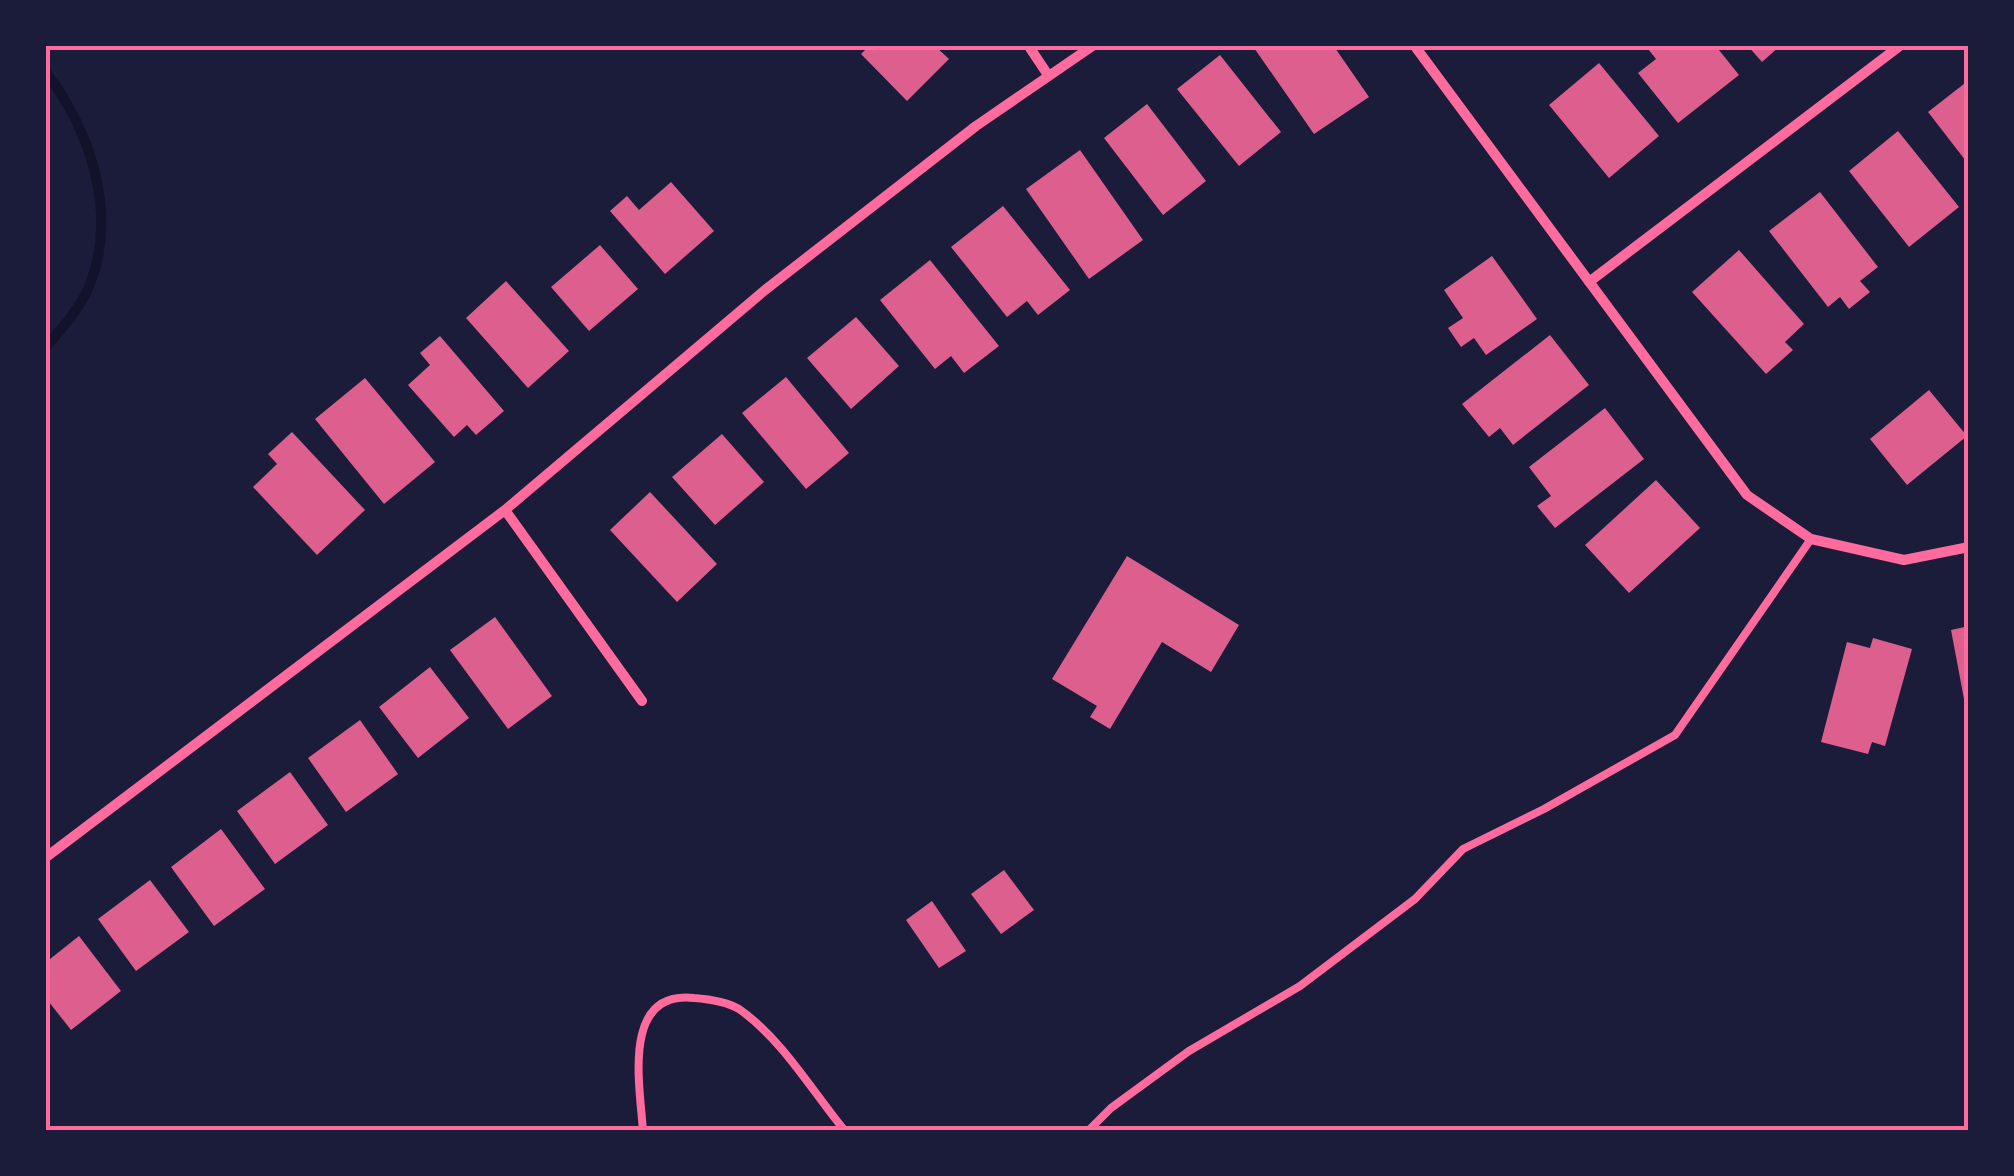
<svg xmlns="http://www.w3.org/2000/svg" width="2014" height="1176" font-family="'Zilla Slab',serif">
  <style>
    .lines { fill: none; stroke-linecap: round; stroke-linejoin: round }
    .stream { stroke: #12122b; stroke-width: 10 }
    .building { fill: #dd5f8e }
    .service { stroke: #ff6b9d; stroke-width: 8 }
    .minor { stroke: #ff6b9d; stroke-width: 10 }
    .neatline { fill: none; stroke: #ff6b9d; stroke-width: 4 }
  </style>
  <rect width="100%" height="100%" fill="#1b1b3a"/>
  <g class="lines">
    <path class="stream" d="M 45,71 C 90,129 118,213 90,284 C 81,308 61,329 45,348"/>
  </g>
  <path class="building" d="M 870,45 L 934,45 L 949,59 L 907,101 L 861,54 Z
    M 1252,45 L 1333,45 L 1369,97 L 1314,134 Z
    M 1653,45 L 1675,45 L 1679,50 L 1685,45 L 1715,45 L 1739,75 L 1678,123 L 1638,73 L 1656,59 L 1648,49 Z
    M 1747,45 L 1781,45 L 1762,62 Z
    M 1220,55 L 1281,132 L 1239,166 L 1177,89 Z
    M 1599,63 L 1659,136 L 1609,178 L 1549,105 Z
    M 1969,80 L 1969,165 L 1928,112 Z
    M 1147,104 L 1206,181 L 1163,215 L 1104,138 Z
    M 1898,131 L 1959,207 L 1909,247 L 1849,171 Z
    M 1080,150 L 1143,240 L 1089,279 L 1026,189 Z
    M 671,182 L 714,231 L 665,274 L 610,211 L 627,196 L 639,210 Z
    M 1820,192 L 1878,267 L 1860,281 L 1870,292 L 1849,309 L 1840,297 L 1828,307 L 1769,231 Z
    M 1003,206 L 1070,290 L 1038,315 L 1027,301 L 1007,317 L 951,247 Z
    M 600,245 L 638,289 L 589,331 L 551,287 Z
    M 1739,250 L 1804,324 L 1785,342 L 1793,350 L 1766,374 L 1692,292 Z
    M 1492,256 L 1537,319 L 1486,355 L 1474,338 L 1461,347 L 1448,328 L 1463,318 L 1444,290 Z
    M 930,260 L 999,346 L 964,373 L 951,356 L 935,369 L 880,300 Z
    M 506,281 L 569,351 L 528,388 L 466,318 Z
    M 856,317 L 899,366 L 851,409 L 807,358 Z
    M 1550,335 L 1589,385 L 1513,445 L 1500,428 L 1489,437 L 1462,404 Z
    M 440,336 L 504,411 L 476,435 L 467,425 L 454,437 L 408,385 L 430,365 L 420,353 Z
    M 786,377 L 849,453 L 806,489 L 742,413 Z
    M 365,378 L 435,462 L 384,504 L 315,419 Z
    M 1929,390 L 1967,436 L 1907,485 L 1870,439 Z
    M 1605,408 L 1644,459 L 1555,528 L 1537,506 L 1551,496 L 1529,467 Z
    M 292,432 L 365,510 L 317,555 L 253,487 L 277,464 L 268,454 Z
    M 722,434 L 764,482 L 715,525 L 672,477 Z
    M 1656,480 L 1700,528 L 1629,593 L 1585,545 Z
    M 650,492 L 717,564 L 677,602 L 610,530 Z
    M 1127,556 L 1239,625 L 1211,672 L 1162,642 L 1110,729 L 1090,717 L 1097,706 L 1052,679 Z
    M 495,617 L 552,696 L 508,729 L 450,650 Z
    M 1969,626 L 1969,714 L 1967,715 L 1951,630 Z
    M 1873,638 L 1912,649 L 1885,746 L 1872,742 L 1868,754 L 1821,742 L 1847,642 L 1870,648 Z
    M 430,667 L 469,718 L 418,758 L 379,707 Z
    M 360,720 L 398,774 L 346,812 L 308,758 Z
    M 290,772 L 328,825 L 275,864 L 237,811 Z
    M 221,829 L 265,889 L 214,926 L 171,867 Z
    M 1004,870 L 1034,910 L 1001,934 L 971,894 Z
    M 150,880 L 189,932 L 136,971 L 98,919 Z
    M 932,901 L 966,951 L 939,968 L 906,920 Z
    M 79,936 L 121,991 L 71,1030 L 45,997 L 45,963 Z"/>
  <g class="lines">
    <path class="service" d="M 643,1131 C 640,1086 621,990 694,998 C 708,999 727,1002 739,1009 C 782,1039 812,1091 845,1131
      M 1088,1131 L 1111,1108 L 1189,1051 L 1300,986 L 1415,899 L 1463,849 L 1544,809 L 1675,735 L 1811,539"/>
    <path class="minor" d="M 1028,45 L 1048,75
      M 1414,45 L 1747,495 L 1811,539 L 1904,560 L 1969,547
      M 1589,282 L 1901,45
      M 505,510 L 642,701
      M 45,858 L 505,510 L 765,290 L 976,126 L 1094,45"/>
  </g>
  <rect width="2014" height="1176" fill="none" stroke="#1b1b3a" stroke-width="95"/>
  <rect x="48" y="48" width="1918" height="1080" class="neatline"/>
</svg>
